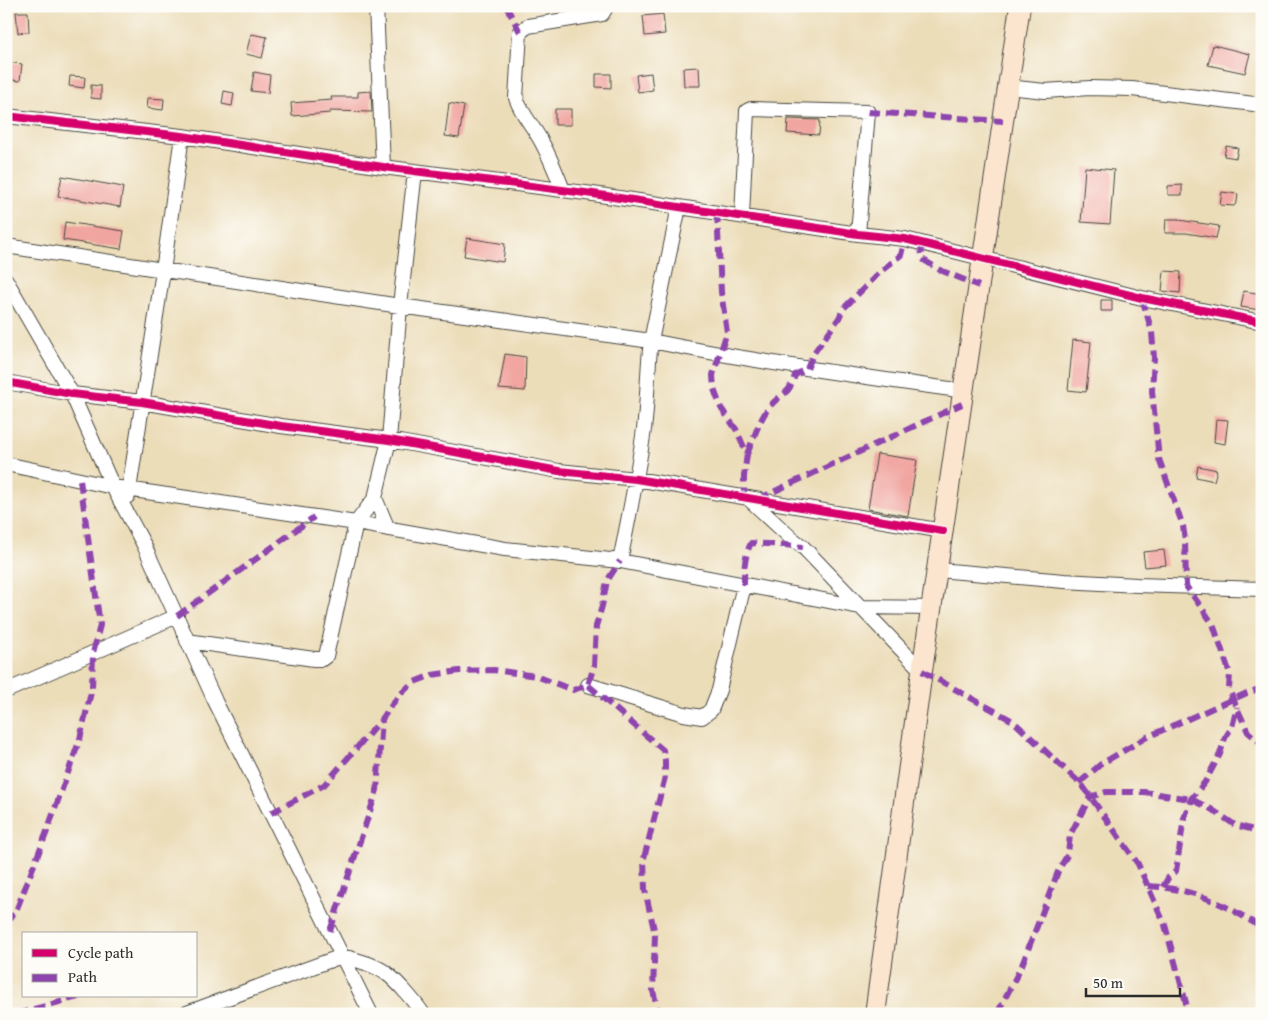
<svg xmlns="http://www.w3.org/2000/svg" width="1268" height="1020" font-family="'Gentium Book Plus',serif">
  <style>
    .building { fill: #f1a5a0 }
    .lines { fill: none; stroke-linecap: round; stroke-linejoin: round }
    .street-casing { stroke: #484640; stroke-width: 16 }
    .secondary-casing { stroke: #484640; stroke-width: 22 }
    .street { stroke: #fff; stroke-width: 14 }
    .secondary { stroke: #fce5cf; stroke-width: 20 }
    .quiet { stroke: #8e44ad; stroke-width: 6; stroke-dasharray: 12 6; stroke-linecap: butt }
    .cycleway-casing { stroke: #fdfcf7; stroke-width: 11 }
    .cycleway { stroke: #d6006c; stroke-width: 8 }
  </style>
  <rect width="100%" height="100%" fill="#fdfcf7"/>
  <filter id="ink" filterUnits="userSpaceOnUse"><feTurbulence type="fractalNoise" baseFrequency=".02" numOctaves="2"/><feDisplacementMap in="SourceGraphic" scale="10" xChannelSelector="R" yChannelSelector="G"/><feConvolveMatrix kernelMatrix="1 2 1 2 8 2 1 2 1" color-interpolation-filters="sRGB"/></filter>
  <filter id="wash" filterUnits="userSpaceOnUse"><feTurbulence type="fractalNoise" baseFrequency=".0096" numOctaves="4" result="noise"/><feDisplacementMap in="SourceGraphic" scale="20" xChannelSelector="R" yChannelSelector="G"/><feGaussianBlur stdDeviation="1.12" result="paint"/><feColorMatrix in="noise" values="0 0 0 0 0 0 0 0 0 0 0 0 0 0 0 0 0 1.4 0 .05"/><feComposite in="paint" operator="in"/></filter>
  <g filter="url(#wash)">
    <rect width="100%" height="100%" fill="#ecddb9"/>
    <g id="blocks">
      <path class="building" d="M 16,12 L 28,12 L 29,32 L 18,33 Z
        M 663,14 L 665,34 L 645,36 L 643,16 Z
        M 251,34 L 267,37 L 262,58 L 246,54 Z
        M 1213,45 L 1250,54 L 1245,73 L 1208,65 Z
        M 6,62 L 22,64 L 20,81 L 6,79 Z
        M 699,67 L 700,86 L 684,86 L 683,68 Z
        M 254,72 L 270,75 L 268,93 L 251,91 Z
        M 651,73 L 653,90 L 638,92 L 636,75 Z
        M 596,74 L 611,74 L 611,88 L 596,87 Z
        M 70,76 L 85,77 L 84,88 L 69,86 Z
        M 91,85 L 101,86 L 101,99 L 91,98 Z
        M 224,91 L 234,93 L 232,106 L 222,104 Z
        M 371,91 L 372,112 L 330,111 L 330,113 L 292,116 L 291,103 L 332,100 L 331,97 L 358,97 L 358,92 Z
        M 148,98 L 164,99 L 163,110 L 147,108 Z
        M 449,103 L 464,106 L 459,138 L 445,136 Z
        M 555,109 L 571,109 L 571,125 L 555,125 Z
        M 788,119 L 820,120 L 819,135 L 787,133 Z
        M 1226,146 L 1238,148 L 1236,158 L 1224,156 Z
        M 1085,167 L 1114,170 L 1110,224 L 1081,222 Z
        M 62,176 L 123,187 L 120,207 L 58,196 Z
        M 1182,185 L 1182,195 L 1168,195 L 1168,186 Z
        M 1222,192 L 1238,194 L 1237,202 L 1234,206 L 1220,205 Z
        M 1166,219 L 1179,219 L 1179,220 L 1219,226 L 1216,238 L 1186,233 L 1165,233 Z
        M 65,222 L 124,231 L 121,249 L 63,240 Z
        M 467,238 L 505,244 L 503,262 L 464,256 Z
        M 1164,271 L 1181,272 L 1180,293 L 1162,291 Z
        M 1244,291 L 1262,294 L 1260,310 L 1241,307 Z
        M 1101,300 L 1112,300 L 1112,311 L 1101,311 Z
        M 1073,340 L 1091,342 L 1086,392 L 1068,390 Z
        M 505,354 L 526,357 L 525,391 L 499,389 Z
        M 1216,419 L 1228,420 L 1225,444 L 1214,442 Z
        M 877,454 L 917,460 L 908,516 L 868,509 Z
        M 1198,466 L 1217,470 L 1214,481 L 1196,477 Z
        M 1164,550 L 1166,565 L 1145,567 L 1143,552 Z"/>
    </g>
  </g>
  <g filter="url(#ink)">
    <use href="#blocks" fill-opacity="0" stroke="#484640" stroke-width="1"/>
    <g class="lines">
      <g class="street-casing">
        <path id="street" d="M 376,6 L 383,167
          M 1008,87 L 1045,91 L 1090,88 L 1132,89 L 1262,105
          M 6,116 L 182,136 L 383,167 L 593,194 L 858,234 L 905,239 L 1142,298 L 1262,322
          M 563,190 C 556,172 549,155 540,139 C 532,125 521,113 516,98 L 520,32 L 528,26 L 602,14 L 607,6
          M 742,216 L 747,111 L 751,109 L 868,112 L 858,234
          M 6,246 L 400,306 L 651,341 L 679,207
          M 6,280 L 72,394 L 113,487 L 144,545 L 215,701 L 371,1014
          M 6,382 L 72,394 L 142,402 L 281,426 L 389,440 L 559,471 L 636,479 L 943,531
          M 6,464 L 113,487 L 356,523 L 505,549 L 620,561 L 860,607 L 932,608
          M 128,496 L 163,271 L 182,136
          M 375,498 L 388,529
          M 749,499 L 790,537 L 803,547 L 922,671
          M 620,561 C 629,517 638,473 644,429 C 648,400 647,370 651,341 C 755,362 859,376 964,391
          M 938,570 L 1064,581 L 1137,585 L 1262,589
          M 187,641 L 314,659 L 322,659 L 326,656 L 356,523 L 375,498 L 389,440 L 400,306 L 415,171
          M 588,685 L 684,714 L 702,717 L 711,710 L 719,690 L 744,585
          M 6,691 L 177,616
          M 184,1014 L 342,956 C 356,960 374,964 386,973 C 397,981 415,1002 423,1014"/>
      </g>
      <g class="secondary-casing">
        <path id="secondary" d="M 875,1014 L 922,671 L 1020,6"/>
      </g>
      <use href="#street" class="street"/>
      <use href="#secondary" class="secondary"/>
      <path class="quiet" d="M 506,6 L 520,32
        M 868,112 L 1003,121
        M 717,212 L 721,292 L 727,332 L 713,375 L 714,389 L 721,408 L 736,429 L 747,454 L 744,476 L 744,498
        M 921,242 L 922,259 L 940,270 L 979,286
        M 1142,298 L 1152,332 L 1154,358 L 1152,391 L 1159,459 L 1183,526 L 1185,540 L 1186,586 L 1213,624 L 1230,674 L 1229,689 L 1233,699 L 1248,732 L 1262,744
        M 747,454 C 754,438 760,417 771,405 C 784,391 789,396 795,375 L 807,369 L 813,354 L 839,318 L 843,309 L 880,272 L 901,255 L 905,239
        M 758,499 L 962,404
        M 744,585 C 744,570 744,557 751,543 L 785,545 L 803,547
        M 177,616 L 314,517
        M 922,671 L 1013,721 L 1082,785 L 1138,864 L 1165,925 L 1189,1014
        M 588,685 L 663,750 L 665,761 L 665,777 L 644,858 L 645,890 L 655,934 L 653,991 L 659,1014
        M 1079,783 L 1101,764 L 1147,737 L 1247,693 L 1262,688
        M 271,813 L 324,785 L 382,719
        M 1148,886 C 1195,889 1223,903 1262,928
        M 1163,887 L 1168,878 L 1176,871 L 1184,818 L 1191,799 L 1205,782 L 1220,754 L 1225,738 L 1232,727 L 1237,707
        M 6,923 L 16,911 L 46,834 L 80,739 L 92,688 L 93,653 L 100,625 L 80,480
        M 330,931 L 377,790 L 382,719 L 396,699 L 412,683 L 432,675 L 459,671 L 494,670 L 536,676 L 573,690 L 588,685 L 594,666 L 596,626 L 602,606 L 607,581 L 620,561
        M 16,1014 L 78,997
        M 997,1014 L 1022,965 L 1059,869 L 1068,854 L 1070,835 L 1090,797 L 1106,792 L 1144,792 L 1191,799 L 1211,809 L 1235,825 L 1262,832"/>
      <g class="cycleway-casing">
        <path id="cycleway" d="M 6,116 L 182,136 L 383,167 L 593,194 L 858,234 L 905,239 L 1142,298 L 1262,322
          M 6,382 L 72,394 L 142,402 L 281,426 L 389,440 L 559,471 L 636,479 L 943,531"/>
      </g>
      <use href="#cycleway" class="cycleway"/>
    </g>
  </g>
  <rect width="1268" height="1020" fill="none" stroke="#fdfcf7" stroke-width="25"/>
  <rect x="22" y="932" width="175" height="65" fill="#fdfcf7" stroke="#a9a8a5"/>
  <rect x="32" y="949" width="25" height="8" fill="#d6006c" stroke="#a9a8a5"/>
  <text x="68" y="958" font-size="15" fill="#2b2b2b">Cycle path</text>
  <rect x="32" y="974" width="25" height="8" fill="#8e44ad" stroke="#a9a8a5"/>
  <text x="68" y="982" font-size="15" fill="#2b2b2b">Path</text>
  <path d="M1086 988v8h94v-8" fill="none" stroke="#2b2b2b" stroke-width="2.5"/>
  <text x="1093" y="988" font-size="15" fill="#2b2b2b" stroke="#fdfcf7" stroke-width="4" paint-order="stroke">50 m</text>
</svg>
